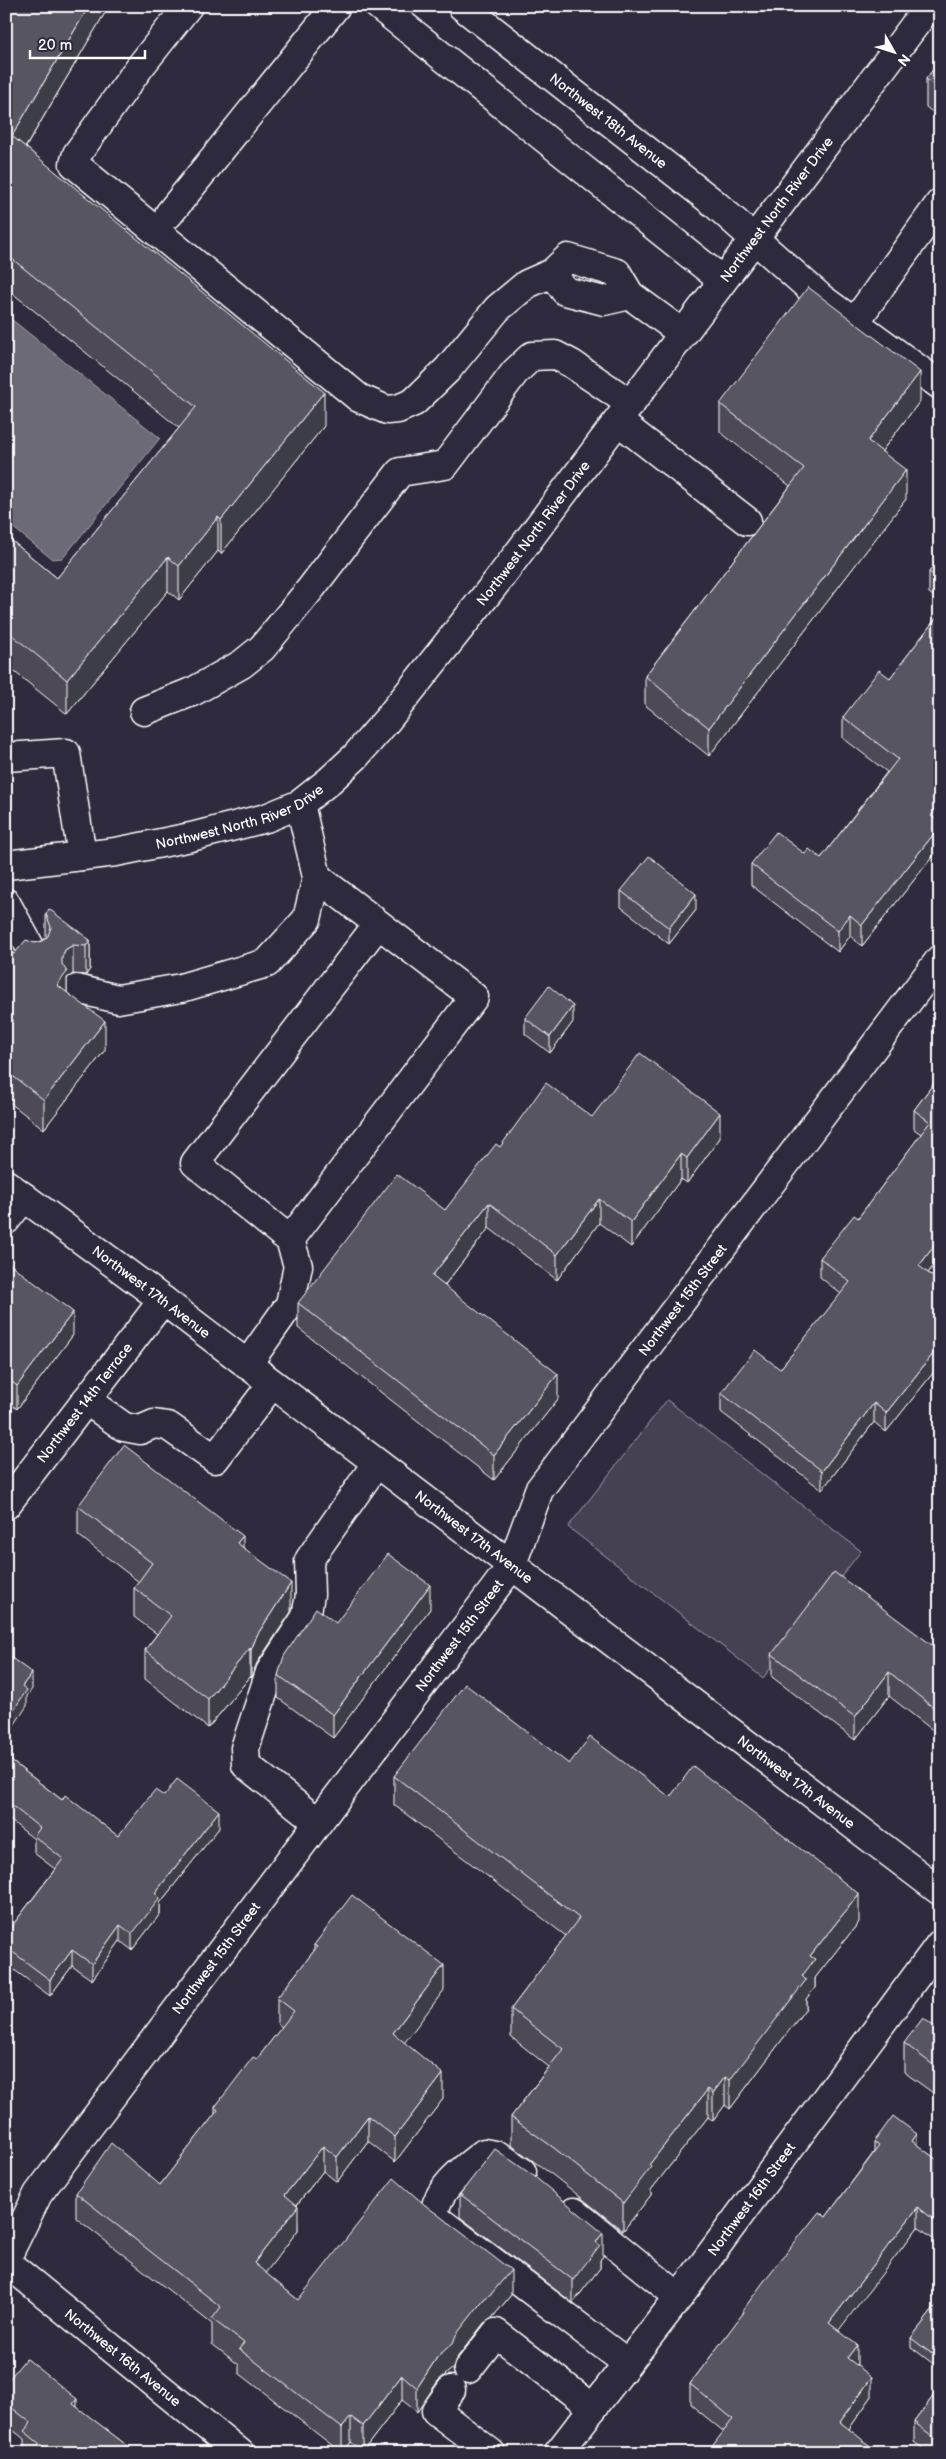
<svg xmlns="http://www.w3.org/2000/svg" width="946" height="2459" font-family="'Balsamiq Sans',sans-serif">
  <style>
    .green { fill: #464152; stroke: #a2a0a8 }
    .water { fill: #6d6a77; stroke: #a7a6ad }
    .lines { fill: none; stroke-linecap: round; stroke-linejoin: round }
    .minor-casing { stroke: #fff; stroke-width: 31 }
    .major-casing { stroke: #fff; stroke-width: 31 }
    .minor { stroke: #2f2a3d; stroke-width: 28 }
    .major { stroke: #2f2a3d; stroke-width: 28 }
    .wall { fill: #4d4956; stroke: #fff }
    .shaded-wall { fill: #3e3c46; stroke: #fff }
    .building { fill: #595564; stroke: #fff }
    .labels { text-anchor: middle; stroke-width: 4.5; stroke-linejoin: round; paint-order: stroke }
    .street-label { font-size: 14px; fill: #fff; stroke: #2f2a3d }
  </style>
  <rect width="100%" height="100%" fill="#2f2a3d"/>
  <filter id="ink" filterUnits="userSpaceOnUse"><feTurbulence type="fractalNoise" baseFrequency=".02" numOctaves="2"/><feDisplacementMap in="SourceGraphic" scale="10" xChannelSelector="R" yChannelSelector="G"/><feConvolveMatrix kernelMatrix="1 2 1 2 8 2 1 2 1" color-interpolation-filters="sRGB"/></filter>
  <g filter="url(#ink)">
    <path class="green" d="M 667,1400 L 861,1551 L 763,1678 L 568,1527 Z"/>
    <path class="water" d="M 6,315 L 160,438 L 63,558 L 52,559 L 6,522 Z"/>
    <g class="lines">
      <g class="minor-casing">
        <g id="minor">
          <path d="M 188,6 L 139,68 L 77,154 L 74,164 L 359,398 L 387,410 L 398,409 L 414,402 L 447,370 L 497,309 L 527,284 L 552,273 L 568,258 L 617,273 L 630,295 L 682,333"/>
          <path d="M 379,6 L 722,280"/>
          <path id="s1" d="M 462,6 L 715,204 L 821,298 L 940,385"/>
          <path d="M 169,214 L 336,6"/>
          <path d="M 552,273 L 565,291 L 604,301 L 630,295"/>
          <path d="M 855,322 L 940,203"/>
          <path d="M 618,421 L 747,521"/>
          <path d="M 144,711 L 194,691 L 242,664 L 262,648 L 312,587 L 400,472 L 445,465 L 515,372 L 532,356 L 555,355 L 572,364 L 631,404"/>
          <path d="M 6,757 L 66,753 L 82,856"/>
          <path id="s2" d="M 6,865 L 116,852 L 191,837 L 266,818 L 300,804 L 329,781 L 355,757 L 387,720 L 499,579 L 929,6"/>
          <path d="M 6,903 L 35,956"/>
          <path d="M 77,989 L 118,999 L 181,988 L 267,963 L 307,919 L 317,877 L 300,804"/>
          <path d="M 6,1220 L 24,1197"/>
          <path d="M 290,1240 L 474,997 L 317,877"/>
          <path d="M 247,1365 L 290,1304 L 298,1266 L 290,1240 L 195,1163 L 378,924"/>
          <path d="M 86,1400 L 124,1427 L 140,1430 L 154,1424 L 168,1426 L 215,1459 L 272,1384"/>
          <path id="s3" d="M 6,1505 L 163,1300"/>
          <path d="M 318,1822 L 246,1765 L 245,1748 L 270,1672 L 306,1617 L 310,1595 L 309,1560 L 376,1464"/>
          <path d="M 522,2172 L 499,2156 L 484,2153 C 463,2169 435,2190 434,2217 L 627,2363"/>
          <path d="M 574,2212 L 679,2297"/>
          <path id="s4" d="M 6,2259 L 38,2194 L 511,1567 L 539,1490 L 940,959"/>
          <path id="s5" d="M 6,2262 L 240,2453"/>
          <path d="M 468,2369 L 496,2333 L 593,2408"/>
          <path d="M 451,2390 L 436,2411 L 491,2453"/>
          <path id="s6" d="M 558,2453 L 679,2297 L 940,1944"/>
        </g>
      </g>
      <g class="major-casing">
        <g id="major">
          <path id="s7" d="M 6,1184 L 147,1288 L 940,1891"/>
        </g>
      </g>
      <use href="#minor" class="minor"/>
      <use href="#major" class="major"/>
    </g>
    <path class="wall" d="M 6,6 L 109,6 L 26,147 L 324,426 L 221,554 L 218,551 L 179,600 L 168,591 L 67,714 L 6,665 L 6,536 L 57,578 L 179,428 L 6,288 Z
      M 940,60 L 940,118 L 926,107 L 926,79 Z
      M 920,401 L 882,451 L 906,499 L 709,756 L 645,705 L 645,676 L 790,486 L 720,432 L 720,404 Z
      M 940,480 L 940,501 L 937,499 L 937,483 Z
      M 940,558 L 940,601 L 929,593 L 929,572 Z
      M 940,613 L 940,847 L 862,946 L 850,936 L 838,952 L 751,885 L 751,864 L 805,854 L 821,858 L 887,772 L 843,738 L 843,717 L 890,678 Z
      M 621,891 L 696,910 L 669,944 L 621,907 Z
      M 46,914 L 90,940 L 90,969 L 86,975 L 73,974 L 67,978 L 67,992 L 105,1050 L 44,1129 L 6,1100 L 6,948 L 14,954 L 35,943 L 42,941 L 46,938 Z
      M 525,1018 L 573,1022 L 550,1053 L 525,1034 Z
      M 936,1080 L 940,1257 L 928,1273 L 940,1282 L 940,1371 L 937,1368 L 886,1432 L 874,1422 L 822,1490 L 721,1412 L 721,1393 L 780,1369 L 841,1294 L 820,1277 L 820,1258 L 858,1218 L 921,1134 L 914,1129 L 914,1110 Z
      M 592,1117 L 720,1138 L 687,1183 L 681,1179 L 631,1247 L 599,1223 L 557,1280 L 489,1228 L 444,1286 L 558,1399 L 494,1480 L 298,1328 L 298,1303 L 445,1210 L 500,1147 Z
      M 6,1261 L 73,1335 L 17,1409 L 6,1400 Z
      M 78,1506 L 243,1547 L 291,1612 L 257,1663 L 251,1678 L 250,1677 L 208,1728 L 145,1679 L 145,1650 L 157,1634 L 134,1617 L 134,1588 L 139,1582 L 78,1535 Z
      M 430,1609 L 333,1738 L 278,1698 L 278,1675 L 336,1623 Z
      M 940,1651 L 940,1736 L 889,1696 L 855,1740 L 772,1677 L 772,1654 Z
      M 6,1757 L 62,1800 L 118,1836 L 164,1796 L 219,1828 L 160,1903 L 160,1914 L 132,1950 L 120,1941 L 92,1980 L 72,1966 L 50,1996 L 6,1964 L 6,1934 L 55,1869 L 34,1853 L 34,1839 L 6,1817 Z
      M 940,1758 L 940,1783 L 939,1782 L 939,1759 Z
      M 569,1764 L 670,1797 L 859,1922 L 815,1978 L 815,1988 L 806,1999 L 806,2008 L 730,2109 L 725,2105 L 713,2121 L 708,2117 L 651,2190 L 651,2195 L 623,2231 L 554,2176 L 511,2145 L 511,2117 L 549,2067 L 511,2037 L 511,2009 L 566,1936 L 394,1805 L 394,1776 Z
      M 314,1945 L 444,1990 L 404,2042 L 443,2099 L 395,2162 L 368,2141 L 337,2182 L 323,2171 L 297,2205 L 298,2230 L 265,2273 L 298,2300 L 511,2295 L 492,2318 L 484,2323 L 456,2359 L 453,2368 L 438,2381 L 417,2412 L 402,2400 L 363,2451 L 351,2442 L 342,2453 L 239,2373 L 239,2365 L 212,2344 L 212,2324 L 76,2218 L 76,2193 L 160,2185 L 215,2114 L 215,2107 L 257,2059 L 282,2027 L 277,2023 L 277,1998 L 314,1951 Z
      M 940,2031 L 940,2098 L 904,2072 L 904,2043 Z
      M 874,2142 L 917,2145 L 940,2162 L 938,2242 L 918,2227 L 838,2330 L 857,2364 L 857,2365 L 872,2396 L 849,2429 L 869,2453 L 723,2431 L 690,2404 L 690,2384 L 743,2314 L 743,2310 L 826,2217 L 874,2152 Z
      M 460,2194 L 603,2256 L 600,2260 L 600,2268 L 573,2303 L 460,2217 Z
      M 940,2301 L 940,2369 L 911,2347 L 911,2338 Z
      M 6,2383 L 77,2408 L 137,2453 L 25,2453 L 24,2452 L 24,2439 L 6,2424 Z
      M 940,2387 L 940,2453 L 929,2453 L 914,2442 L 914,2422 Z"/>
    <path class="shaded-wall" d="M 89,6 L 109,6 L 12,170 L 12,136 Z
      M 920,372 L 920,401 L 868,469 L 868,441 Z
      M 324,392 L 324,426 L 221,554 L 221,520 Z
      M 906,470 L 906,499 L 709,756 L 709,728 Z
      M 218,517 L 218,551 L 179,600 L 179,566 Z
      M 168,557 L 168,591 L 67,714 L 67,680 Z
      M 940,803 L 940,824 L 931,816 Z
      M 940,826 L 940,847 L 862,946 L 862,925 Z
      M 696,894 L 696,910 L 669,944 L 669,928 Z
      M 850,915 L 850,936 L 838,952 L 838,931 Z
      M 90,940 L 90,969 L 86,975 L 86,946 Z
      M 73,945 L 73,974 L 67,978 L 67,1001 L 57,985 L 62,957 L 65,950 Z
      M 573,1006 L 573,1022 L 550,1053 L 550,1037 Z
      M 105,1021 L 105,1050 L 44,1129 L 44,1100 Z
      M 720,1113 L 720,1138 L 687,1183 L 687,1158 Z
      M 681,1154 L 681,1179 L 631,1247 L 631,1222 Z
      M 599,1199 L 599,1223 L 557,1280 L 557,1255 Z
      M 489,1203 L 489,1228 L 432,1301 L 432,1276 Z
      M 940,1238 L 940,1257 L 919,1285 L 919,1266 Z
      M 73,1312 L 73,1335 L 17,1409 L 17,1386 Z
      M 937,1349 L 937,1368 L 886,1432 L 886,1413 Z
      M 558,1374 L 558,1399 L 494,1480 L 494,1455 Z
      M 874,1403 L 874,1422 L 822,1490 L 822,1471 Z
      M 243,1536 L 243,1565 L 237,1543 Z
      M 291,1583 L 291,1612 L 257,1663 L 251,1678 L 251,1650 L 257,1635 Z
      M 430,1585 L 430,1609 L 333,1738 L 333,1715 Z
      M 250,1648 L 250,1677 L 208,1728 L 208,1699 Z
      M 889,1672 L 889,1696 L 855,1740 L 855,1717 Z
      M 32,1673 L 32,1689 L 27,1696 L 27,1706 L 6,1737 L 6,1721 L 22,1686 Z
      M 219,1811 L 219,1828 L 160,1903 L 160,1914 L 132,1950 L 132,1934 L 155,1893 Z
      M 859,1894 L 859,1922 L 815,1978 L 815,1988 L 806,1999 L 806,2008 L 730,2109 L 730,2080 L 810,1956 Z
      M 120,1925 L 120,1941 L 92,1980 L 92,1964 Z
      M 72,1950 L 72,1966 L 50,1996 L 50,1980 Z
      M 444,1965 L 444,1990 L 393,2058 L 393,2033 Z
      M 443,2074 L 443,2099 L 395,2162 L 395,2137 Z
      M 725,2077 L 725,2105 L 713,2121 L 713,2093 Z
      M 708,2089 L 708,2117 L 651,2190 L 651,2195 L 623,2231 L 623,2203 L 649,2165 Z
      M 9,2093 L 9,2109 L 6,2113 L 6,2097 Z
      M 368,2116 L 368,2141 L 337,2182 L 337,2157 Z
      M 917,2134 L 917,2154 L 912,2141 Z
      M 323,2146 L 323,2171 L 285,2220 L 285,2195 Z
      M 298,2206 L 298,2230 L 254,2288 L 254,2263 Z
      M 918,2207 L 918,2227 L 829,2343 L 829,2323 Z
      M 940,2221 L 940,2240 L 938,2242 L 938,2223 Z
      M 603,2233 L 603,2256 L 600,2260 L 600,2268 L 573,2303 L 573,2280 L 596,2242 Z
      M 511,2270 L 511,2295 L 492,2318 L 484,2323 L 456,2359 L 453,2368 L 438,2381 L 417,2412 L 417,2388 L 438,2356 L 484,2299 Z
      M 857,2345 L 857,2364 L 847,2378 L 847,2358 Z
      M 402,2375 L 402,2400 L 363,2451 L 363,2426 Z
      M 872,2377 L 872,2396 L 840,2442 L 840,2422 Z
      M 77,2399 L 77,2420 L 73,2404 Z
      M 351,2417 L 351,2442 L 342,2453 L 342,2428 Z
      M 869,2445 L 869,2453 L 864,2453 Z"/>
    <path class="building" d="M 6,6 L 89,6 L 12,136 L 324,392 L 221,520 L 218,517 L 179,566 L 168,557 L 67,680 L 6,630 L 6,536 L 57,578 L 196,407 L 6,254 Z
      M 940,60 L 940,90 L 926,79 Z
      M 808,287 L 920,372 L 868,441 L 906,470 L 709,728 L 645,676 L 804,468 L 720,404 Z
      M 940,558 L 940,580 L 929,572 Z
      M 940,613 L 940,803 L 931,816 L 940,822 L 940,826 L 862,925 L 850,915 L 838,931 L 751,864 L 776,832 L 805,854 L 809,849 L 821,858 L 898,759 L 843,717 L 879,670 L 890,678 Z
      M 649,856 L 696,894 L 669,928 L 621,891 Z
      M 49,909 L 90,940 L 86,946 L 73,945 L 65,950 L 62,957 L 62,964 L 67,972 L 57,985 L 105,1021 L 44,1100 L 6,1071 L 6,948 L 14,954 L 26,940 L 35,943 L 42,941 L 48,936 L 51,927 L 46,914 Z
      M 549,986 L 573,1006 L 550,1037 L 525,1018 Z
      M 640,1053 L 720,1113 L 687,1158 L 681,1154 L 631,1222 L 599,1199 L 557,1255 L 489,1203 L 432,1276 L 558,1374 L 494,1455 L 298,1303 L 397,1174 L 445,1210 L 496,1144 L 500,1147 L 546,1083 L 592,1117 Z
      M 936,1080 L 940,1083 L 940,1238 L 919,1266 L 940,1282 L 940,1352 L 937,1349 L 886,1413 L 874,1403 L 822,1471 L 721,1393 L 755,1350 L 780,1369 L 850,1282 L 820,1258 L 854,1215 L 858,1218 L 930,1122 L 914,1110 Z
      M 6,1261 L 73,1312 L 17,1386 L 6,1377 Z
      M 124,1445 L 243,1536 L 237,1543 L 291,1583 L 257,1635 L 251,1650 L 250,1648 L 208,1699 L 145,1650 L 171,1616 L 134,1588 L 152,1563 L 78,1506 Z
      M 388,1554 L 430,1585 L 333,1715 L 278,1675 L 284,1656 L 316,1608 L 336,1623 Z
      M 834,1572 L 940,1651 L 940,1713 L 889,1672 L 855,1717 L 772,1654 Z
      M 6,1654 L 32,1673 L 22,1686 L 27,1690 L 6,1721 Z
      M 465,1684 L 569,1764 L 590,1737 L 670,1797 L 693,1766 L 859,1894 L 810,1956 L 815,1959 L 802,1976 L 806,1980 L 730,2080 L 725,2077 L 713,2093 L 708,2089 L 649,2165 L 651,2167 L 623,2203 L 554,2148 L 511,2117 L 563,2049 L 511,2009 L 579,1918 L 394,1776 Z
      M 6,1757 L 62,1800 L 65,1795 L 118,1836 L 155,1790 L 164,1796 L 177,1779 L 219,1811 L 155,1893 L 160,1898 L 132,1934 L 120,1925 L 92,1964 L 72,1950 L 50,1980 L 6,1947 L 6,1934 L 63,1859 L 34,1836 L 40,1828 L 6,1801 Z
      M 352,1895 L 444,1965 L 393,2033 L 443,2074 L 395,2137 L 368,2116 L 337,2157 L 323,2146 L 285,2195 L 298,2206 L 254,2263 L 298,2300 L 394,2178 L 425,2205 L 511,2270 L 492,2293 L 484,2299 L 456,2335 L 453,2343 L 438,2356 L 417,2388 L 402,2375 L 363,2426 L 351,2417 L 342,2428 L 239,2349 L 244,2343 L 212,2319 L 221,2307 L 76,2193 L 111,2143 L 160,2185 L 218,2110 L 215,2107 L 253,2057 L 257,2059 L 294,2011 L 277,1998 L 317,1947 L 314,1945 Z
      M 923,2018 L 940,2031 L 940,2070 L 904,2043 Z
      M 6,2091 L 9,2093 L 6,2097 Z
      M 893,2116 L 917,2134 L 912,2141 L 940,2162 L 940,2221 L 938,2223 L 918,2207 L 829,2323 L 857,2345 L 847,2358 L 872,2377 L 840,2422 L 869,2445 L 864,2453 L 707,2453 L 733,2419 L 690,2384 L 744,2312 L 743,2310 L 767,2277 L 819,2212 L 826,2217 L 879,2146 L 874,2142 Z
      M 495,2149 L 535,2177 L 603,2233 L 596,2242 L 600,2245 L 573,2280 L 460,2194 Z
      M 940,2301 L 940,2360 L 911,2338 Z
      M 26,2358 L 77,2399 L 73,2404 L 137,2453 L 51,2453 L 24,2431 L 31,2423 L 6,2403 L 6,2383 Z
      M 940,2387 L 940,2442 L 914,2422 Z"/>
  </g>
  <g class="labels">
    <g class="street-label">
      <text dy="5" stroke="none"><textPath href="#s1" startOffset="186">Northwest 18th Avenue</textPath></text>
      <text dy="5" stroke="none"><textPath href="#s2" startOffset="1065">Northwest North River Drive</textPath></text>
      <text dy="5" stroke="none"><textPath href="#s2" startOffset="660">Northwest North River Drive</textPath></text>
      <text dy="5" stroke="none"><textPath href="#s2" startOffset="240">Northwest North River Drive</textPath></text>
      <text dy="5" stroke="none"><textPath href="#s7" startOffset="181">Northwest 17th Avenue</textPath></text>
      <text dy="5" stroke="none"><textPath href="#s4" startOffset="1178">Northwest 15th Street</textPath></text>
      <text dy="5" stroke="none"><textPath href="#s3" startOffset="129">Northwest 14th Terrace</textPath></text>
      <text dy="5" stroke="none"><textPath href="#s7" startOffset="586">Northwest 17th Avenue</textPath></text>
      <text dy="5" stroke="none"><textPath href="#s4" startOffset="772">Northwest 15th Street</textPath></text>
      <text dy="5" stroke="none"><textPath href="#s7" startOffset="991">Northwest 17th Avenue</textPath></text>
      <text dy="5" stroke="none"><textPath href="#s4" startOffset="368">Northwest 15th Street</textPath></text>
      <text dy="5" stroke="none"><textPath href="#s6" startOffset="319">Northwest 16th Street</textPath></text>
      <text dy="5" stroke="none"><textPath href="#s5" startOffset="151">Northwest 16th Avenue</textPath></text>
    </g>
  </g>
  <rect width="946" height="2459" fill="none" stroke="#2f2a3d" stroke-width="25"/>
  <rect x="12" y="12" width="921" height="2434" fill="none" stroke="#fff" stroke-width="2" filter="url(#ink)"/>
  <g transform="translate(894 52) rotate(129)" stroke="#2f2a3d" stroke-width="4" paint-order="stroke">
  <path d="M0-4L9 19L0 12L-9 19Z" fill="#ffffff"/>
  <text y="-8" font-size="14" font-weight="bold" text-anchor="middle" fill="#ffffff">N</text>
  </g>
  <path d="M30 50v8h115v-8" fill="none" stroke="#ffffff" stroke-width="2.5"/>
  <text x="38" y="50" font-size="15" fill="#ffffff" stroke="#2f2a3d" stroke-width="4" paint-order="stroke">20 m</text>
</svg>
